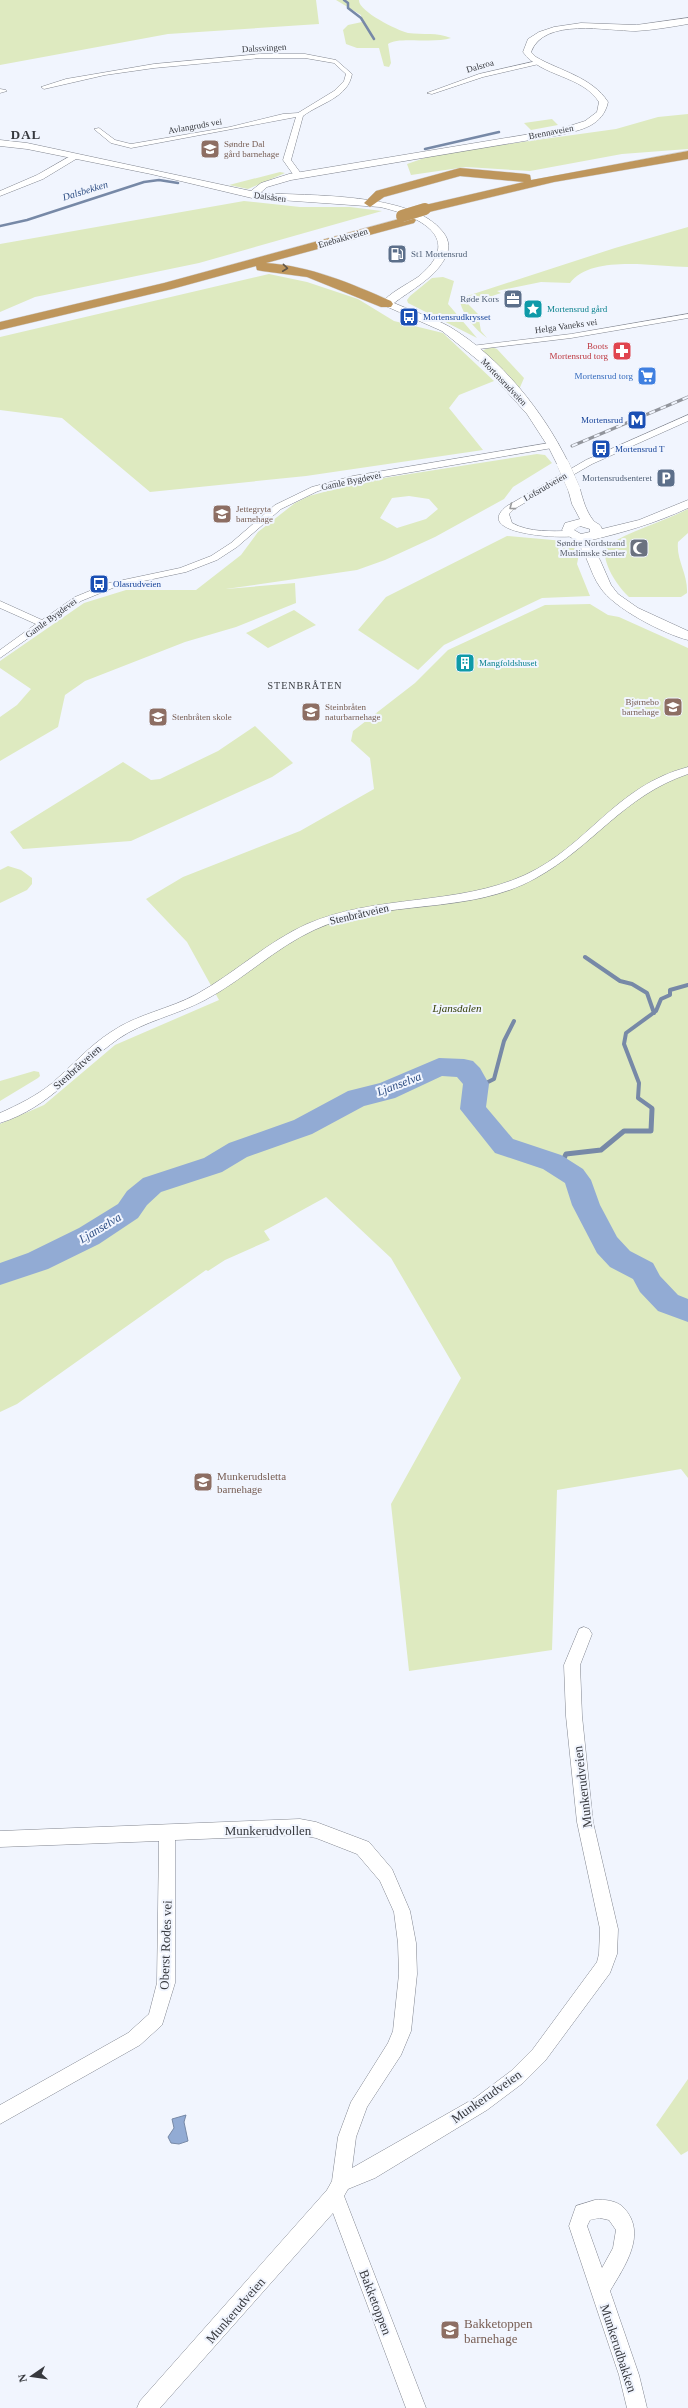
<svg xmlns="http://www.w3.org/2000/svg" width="688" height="2408" font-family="Georgia,serif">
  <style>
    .green { fill: #deeac0; fill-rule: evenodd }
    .water { fill: #92abd4; stroke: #7789a7 }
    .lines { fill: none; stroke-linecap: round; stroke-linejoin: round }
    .stream-far2 { stroke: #7789a7; stroke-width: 2.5 }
    .stream-far1 { stroke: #7789a7; stroke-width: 4 }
    .stream { stroke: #7789a7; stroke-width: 5 }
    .river { fill: #92abd4; fill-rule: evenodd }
    .minor-casing { stroke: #828690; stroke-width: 1 }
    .tertiary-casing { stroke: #828690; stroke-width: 1 }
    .trunk-casing { stroke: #d3d3d5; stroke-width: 1 }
    .minor { fill: #fff; fill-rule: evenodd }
    .tertiary { fill: #fff; fill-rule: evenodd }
    .trunk { fill: #be965c; fill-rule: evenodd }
    .rail-casing { stroke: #92959c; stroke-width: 3 }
    .rail { stroke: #f1f5fe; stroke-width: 2; stroke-dasharray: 6; stroke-linecap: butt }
    .tertiary-bridge-casing { stroke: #828690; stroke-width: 12; stroke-linecap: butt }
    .trunk-bridge-casing { stroke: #d3d3d5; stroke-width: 12; stroke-linecap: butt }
    .tertiary-bridge { stroke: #fff; stroke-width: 12 }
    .trunk-bridge { stroke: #be965c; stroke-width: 12 }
    .oneway { stroke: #605547 }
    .oneway2 { stroke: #9b9c9e }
    .labels { text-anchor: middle; stroke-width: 4; stroke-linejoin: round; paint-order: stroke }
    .far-street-label { font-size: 9px; fill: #37393e; stroke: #f1f5fe }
    .far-education-label { font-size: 9px; fill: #785e54; stroke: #f1f5fe; text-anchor: start }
    .far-service-label { font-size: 9px; fill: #4e5e75; stroke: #f1f5fe; text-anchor: end }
    .far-culture-label { font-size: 9px; fill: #0d838f; stroke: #f1f5fe; text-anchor: start }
    .far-transit-label { font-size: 9px; fill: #164399; stroke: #f1f5fe; text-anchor: start }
    .far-health-label { font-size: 9px; fill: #be3a42; stroke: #f1f5fe; text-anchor: end }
    .far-shop-label { font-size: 9px; fill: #366cbe; stroke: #f1f5fe; text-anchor: end }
    .far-worship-label { font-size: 9px; fill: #5b616d; stroke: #f1f5fe; text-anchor: end }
    .far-water-label { font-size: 10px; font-style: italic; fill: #2f4f84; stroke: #f1f5fe }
    .far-neighbourhood-label { font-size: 10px; letter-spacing: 1px; fill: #37393e; stroke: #f1f5fe }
    .street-label { font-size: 11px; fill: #37393e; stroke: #f1f5fe }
    .park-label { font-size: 11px; font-style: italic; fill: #323d05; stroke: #f1f5fe }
    .education-label { font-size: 11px; fill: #785e54; stroke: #f1f5fe; text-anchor: start }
    .water-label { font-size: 12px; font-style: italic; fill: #2f4f84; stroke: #f1f5fe }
    .far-district-label { font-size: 13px; font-weight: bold; letter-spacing: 1px; fill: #37393e; stroke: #f1f5fe }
    .near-street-label { font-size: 13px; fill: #37393e; stroke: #f1f5fe }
    .near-education-label { font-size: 13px; fill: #785e54; stroke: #f1f5fe; text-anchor: start }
  </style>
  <rect width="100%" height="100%" fill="#f1f5fe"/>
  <path class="green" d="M 0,0 L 316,0 L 319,24 L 168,34 L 0,65 Z
    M 336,0 L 359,0 C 358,11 397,30 408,33 C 423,35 437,32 451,38 C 433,44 398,36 388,44 L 391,63 L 389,67 L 384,66 L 379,48 L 357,48 L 346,44 L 343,30 L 348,25 L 362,22 L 361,15 Z
    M 688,114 L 688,149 L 622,154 L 530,171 L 466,167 L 411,175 L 407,164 L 436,154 L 616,129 L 658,117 Z
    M 552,119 L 558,125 L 531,130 L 524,123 Z
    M 280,172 L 285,173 L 248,189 L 229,185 Z
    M 244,201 L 300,207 L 350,207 L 382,211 L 199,263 L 35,297 L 0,312 L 0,244 Z
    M 688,227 L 688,267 C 656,267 592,254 570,283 L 541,282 L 497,291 L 501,293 L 468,304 L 478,314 L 481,331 L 487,338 C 475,329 464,317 460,302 L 464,297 L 615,248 Z
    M 269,274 L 307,282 L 358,299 L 394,321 L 443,333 L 494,381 L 459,395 L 449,408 L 483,450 L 306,476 L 150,492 L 62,418 L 0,410 L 0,337 Z
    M 443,277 L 454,281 L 448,304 L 477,338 L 408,303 L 407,300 L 410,296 L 432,278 Z
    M 491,347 L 497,349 L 524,378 L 518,392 L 481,351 Z
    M 537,454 L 545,455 L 552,463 L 513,487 L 504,499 L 435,537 L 385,560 L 357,570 L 226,589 L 295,583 L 296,603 L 236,627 L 185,642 L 85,681 L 65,695 L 58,727 L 0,761 L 0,717 L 17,705 L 31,689 L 0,668 L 0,661 L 84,603 L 126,590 L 196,590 L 241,555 L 258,532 L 295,503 L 309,496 L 365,481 ZM 409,496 L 429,499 L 438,509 L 426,519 L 397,528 L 380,518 L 392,498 Z
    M 688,509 L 688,533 L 678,542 C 676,560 688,574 687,593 L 681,597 L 629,597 C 618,587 602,564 605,547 C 631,530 660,523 688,509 Z
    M 507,536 L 564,541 L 573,546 L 579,554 L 577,564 L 590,596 L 542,598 L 444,645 L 418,670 L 358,630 L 386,597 Z
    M 590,604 L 608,615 L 619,617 L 688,648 L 688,1478 L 681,1469 L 557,1490 L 552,1650 L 409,1671 L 391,1504 L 461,1378 L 391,1258 L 326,1197 L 264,1231 L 270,1240 L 225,1260 L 208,1271 L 206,1270 L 17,1404 L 0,1412 L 0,1124 L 44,1105 L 115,1045 L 219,1000 L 187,942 L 146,899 L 183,877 L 300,831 L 374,789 L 370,758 L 351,741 L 353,731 L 415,683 L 448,650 L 545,605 Z
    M 294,610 L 316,625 L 268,648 L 246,633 Z
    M 255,726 L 293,763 L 272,777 L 131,841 L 23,849 L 10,832 L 123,762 L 151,780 L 160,779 L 218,751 Z
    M 8,866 L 21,870 L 32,878 L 32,884 L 27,890 L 0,903 L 0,870 Z
    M 34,1071 L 39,1072 L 40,1076 L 38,1078 L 0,1101 L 0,1081 Z
    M 688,2079 L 688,2151 L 681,2155 L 656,2125 Z"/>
  <path class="water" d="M 186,2115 L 184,2122 L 188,2141 L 179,2144 L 171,2143 L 168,2137 L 174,2128 L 172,2119 Z"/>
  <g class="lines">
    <path class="stream-far2" d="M 344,0 L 348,3 L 348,8 L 361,18 L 374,39
      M 425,149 L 499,132
      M 0,226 L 27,220 L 144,182 L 159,180 L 178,183"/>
    <path class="stream-far1" d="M 585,957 L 620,981 L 632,984 L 647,993 L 654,1013
      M 476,1088 L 494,1079 L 504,1041 L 514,1021
      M 652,1110 L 652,1108 L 638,1098 L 639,1083 L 624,1044 L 626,1033 L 656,1011 L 661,999 L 670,995 L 670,990 L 688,985"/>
    <path class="stream" d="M 560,1167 L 566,1154 L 601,1150 L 624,1131 L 651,1131 L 652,1109"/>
    <path class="river" d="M 439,1058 L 464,1059 L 473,1061 L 480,1068 L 489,1084 L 486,1107 L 513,1139 L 561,1155 L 583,1169 L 591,1180 L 600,1205 L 617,1237 L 630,1251 L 653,1263 L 660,1276 L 678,1295 L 688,1299 L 688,1322 L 658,1311 L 640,1292 L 633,1279 L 610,1267 L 597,1253 L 572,1205 L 565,1183 L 543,1169 L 495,1153 L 460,1109 L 463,1084 L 457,1077 L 442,1076 L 395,1098 L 364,1106 L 312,1134 L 247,1157 L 222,1172 L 161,1192 L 147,1205 L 138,1218 L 99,1244 L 48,1269 L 0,1285 L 0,1263 L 28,1253 L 79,1228 L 118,1204 L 127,1191 L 143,1178 L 204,1158 L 229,1143 L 294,1120 L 348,1091 L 380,1083 Z"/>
    <g class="minor-casing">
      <path id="minor" d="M 260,54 L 305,54 L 336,60 L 352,74 C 348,98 320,103 303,116 L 291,160 L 302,175 L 301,177 L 295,177 L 283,160 L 296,117 L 131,148 L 111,143 L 94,129 L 99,128 L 115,140 L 131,144 L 230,127 L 283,114 L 298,113 L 334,91 L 344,81 L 346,74 L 334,63 L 305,58 L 260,58 L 154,68 L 105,75 L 44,89 L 41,87 L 66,79 L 154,64 Z
        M 537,61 L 539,64 L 483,77 L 432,94 L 427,93 L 479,74 Z
        M 0,89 L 6,90 L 7,91 L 0,93 Z
        M 74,154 L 81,156 L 43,179 L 0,196 L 0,191 L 37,175 Z
        M 688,314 L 688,318 L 571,338 L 471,350 L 467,348 L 471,346 L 571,334 Z
        M 688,415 L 688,421 L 592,464 L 514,509 L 509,514 L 512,523 C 530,533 552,531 572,531 L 577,534 L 575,536 C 561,539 471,534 507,506 L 586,460 Z
        M 555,442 L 558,443 L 558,447 L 354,482 L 318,491 L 281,509 L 237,547 L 217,560 L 186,572 L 115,587 L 81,601 L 0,658 L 0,650 L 36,624 L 0,608 L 0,601 L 42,620 L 75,597 L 109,583 L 180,568 L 211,556 L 231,543 L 275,505 L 312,487 L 353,476 Z
        M 688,767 L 688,774 C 623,796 594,846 536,878 C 469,916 384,898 314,930 C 275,948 243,980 205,1000 C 177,1015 144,1021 118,1039 C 77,1068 51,1107 0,1123 L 0,1113 C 18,1105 36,1096 51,1084 C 71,1067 89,1046 111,1032 C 137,1014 170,1009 197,994 C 235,973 267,942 307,924 C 377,894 457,906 525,875 C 588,846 615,786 688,767 Z
        M 584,1627 L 589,1629 L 592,1634 L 580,1665 L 582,1716 L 593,1822 L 618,1929 L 617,1954 L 610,1973 L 545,2061 L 523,2083 L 487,2110 L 454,2130 L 375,2178 L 348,2189 L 344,2196 L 426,2408 L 406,2408 L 333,2213 L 160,2408 L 137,2408 L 140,2401 L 327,2190 L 332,2181 L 338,2137 L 351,2102 L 388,2043 L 393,2031 L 399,1974 L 398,1943 L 394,1912 L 380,1881 L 357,1854 L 316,1838 L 300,1835 L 175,1840 L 175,1983 L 162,2025 L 140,2045 L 0,2124 L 0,2105 L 128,2033 L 149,2014 L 157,1983 L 159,1841 L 0,1847 L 0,1831 L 300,1819 L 316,1822 L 369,1842 L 392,1869 L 410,1911 L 416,1943 L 417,1974 L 411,2031 L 401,2055 L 367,2107 L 356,2137 L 352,2168 L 475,2098 L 511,2071 L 533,2049 L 597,1962 L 599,1954 L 600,1929 L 577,1822 L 566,1716 L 564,1665 L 579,1629 Z
        M 595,2200 C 605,2199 618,2201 624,2208 C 648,2234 624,2267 610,2291 L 639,2375 L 647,2408 L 627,2408 L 619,2375 L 569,2226 L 576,2206 ZM 600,2218 L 609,2220 L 616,2230 L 613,2248 L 602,2268 L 587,2226 L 590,2220 Z"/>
    </g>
    <g class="tertiary-casing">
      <path id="tertiary" d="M 688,18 L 688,24 C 671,27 653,30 636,31 C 607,31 544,17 531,52 L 536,57 C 560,71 592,77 608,102 C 603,126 581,130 560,135 L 291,180 L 267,187 L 260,193 C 308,196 413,192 443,232 C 450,241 450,250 444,260 C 433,279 411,290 394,303 C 412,311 432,317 450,327 C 500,357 544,412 569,464 L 563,467 L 557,464 L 549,448 L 527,414 L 479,361 L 442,331 L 381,304 C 389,293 406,285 418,277 C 466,238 419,216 380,207 L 252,198 L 151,174 L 27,149 L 0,146 L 0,140 L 27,143 L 251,191 L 261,183 L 289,174 L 560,129 L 585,121 L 597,112 L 599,102 C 582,75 541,77 523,52 L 528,39 L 539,32 L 554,27 L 581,23 L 636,25 Z
        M 574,485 L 580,489 C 583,500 586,511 593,520 C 596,524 600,523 602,529 L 639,520 L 688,500 L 688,508 C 656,523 622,533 587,541 L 600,560 L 611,585 L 618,594 L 638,608 L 688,631 L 688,640 C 664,634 613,608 600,587 C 590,573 588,555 576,541 C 572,537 566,536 562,530 L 565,523 L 580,519 L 572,504 L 568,489 ZM 580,526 L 590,529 L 590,532 L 581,534 L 574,530 Z"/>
    </g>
    <g class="trunk-casing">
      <path id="trunk" d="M 688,151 L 688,159 L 554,182 L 425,213 L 419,209 L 421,206 L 524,182 L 460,176 L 384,197 L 370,207 L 364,203 L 376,191 L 460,168 L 526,174 L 530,175 L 531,180 Z
        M 410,216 L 416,220 L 414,223 L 266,263 C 310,266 350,283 391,301 L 393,304 L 391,307 L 381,307 L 307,277 L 262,271 L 257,270 L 256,266 L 172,289 L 0,330 L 0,322 L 164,283 Z"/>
    </g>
    <use href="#minor" class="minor"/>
    <use href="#tertiary" class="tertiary"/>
    <use href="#trunk" class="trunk"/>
    <g class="rail-casing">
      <path id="rail" d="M 572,446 L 688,397"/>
    </g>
    <use href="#rail" class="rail"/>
    <g class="tertiary-bridge-casing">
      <path id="tertiary-bridge" d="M 563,464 L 574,489"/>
    </g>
    <g class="trunk-bridge-casing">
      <path id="trunk-bridge" d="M 402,216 L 425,209"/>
    </g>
    <use href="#tertiary-bridge" class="tertiary-bridge"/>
    <use href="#trunk-bridge" class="trunk-bridge"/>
  </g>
  <defs><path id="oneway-chevron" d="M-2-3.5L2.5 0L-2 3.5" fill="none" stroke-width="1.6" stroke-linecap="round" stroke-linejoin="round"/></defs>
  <use class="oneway" href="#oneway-chevron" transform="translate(285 268) rotate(6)"/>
  <use class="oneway2" href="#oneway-chevron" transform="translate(512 507) rotate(143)"/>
  <defs>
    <g id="school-square" transform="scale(1)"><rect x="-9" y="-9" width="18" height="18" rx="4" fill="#8d6e63" stroke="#f1f5fe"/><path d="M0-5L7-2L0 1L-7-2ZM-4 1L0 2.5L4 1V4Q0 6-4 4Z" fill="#fff"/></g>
    <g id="fuel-square" transform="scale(1)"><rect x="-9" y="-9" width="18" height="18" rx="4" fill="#5c6f8a" stroke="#f1f5fe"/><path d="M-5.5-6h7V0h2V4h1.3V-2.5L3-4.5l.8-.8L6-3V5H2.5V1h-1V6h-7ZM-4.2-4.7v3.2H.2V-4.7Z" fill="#fff"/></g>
    <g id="office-square" transform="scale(1)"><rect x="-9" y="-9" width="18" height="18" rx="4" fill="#5c6f8a" stroke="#f1f5fe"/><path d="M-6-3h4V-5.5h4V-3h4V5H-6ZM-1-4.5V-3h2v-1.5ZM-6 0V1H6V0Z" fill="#fff"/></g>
    <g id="sight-square" transform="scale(1)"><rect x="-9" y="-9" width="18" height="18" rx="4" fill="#0f9aa8" stroke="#f1f5fe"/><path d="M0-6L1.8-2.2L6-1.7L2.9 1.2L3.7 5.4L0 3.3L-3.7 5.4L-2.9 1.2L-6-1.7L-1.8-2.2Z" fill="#fff"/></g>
    <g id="bus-square" transform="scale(1)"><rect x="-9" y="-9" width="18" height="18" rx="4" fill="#1a4fb4" stroke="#f1f5fe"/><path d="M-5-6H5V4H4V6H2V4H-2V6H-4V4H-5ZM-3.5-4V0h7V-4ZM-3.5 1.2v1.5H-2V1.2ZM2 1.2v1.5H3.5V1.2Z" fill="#fff"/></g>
    <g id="pharmacy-square" transform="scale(1)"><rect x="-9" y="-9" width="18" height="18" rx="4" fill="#e0444e" stroke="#f1f5fe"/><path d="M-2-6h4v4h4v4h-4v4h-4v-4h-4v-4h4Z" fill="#fff"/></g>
    <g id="supermarket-square" transform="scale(1)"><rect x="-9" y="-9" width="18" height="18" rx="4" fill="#3f7fe0" stroke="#f1f5fe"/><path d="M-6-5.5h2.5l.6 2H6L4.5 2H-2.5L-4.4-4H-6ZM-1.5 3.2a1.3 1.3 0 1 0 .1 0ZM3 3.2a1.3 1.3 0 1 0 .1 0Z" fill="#fff"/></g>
    <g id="metro-square" transform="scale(1)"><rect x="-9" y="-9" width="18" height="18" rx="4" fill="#1a4fb4" stroke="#f1f5fe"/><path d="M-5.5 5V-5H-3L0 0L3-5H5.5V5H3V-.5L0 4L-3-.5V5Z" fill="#fff"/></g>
    <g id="parking-square" transform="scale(1)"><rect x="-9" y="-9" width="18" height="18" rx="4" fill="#5c6f8a" stroke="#f1f5fe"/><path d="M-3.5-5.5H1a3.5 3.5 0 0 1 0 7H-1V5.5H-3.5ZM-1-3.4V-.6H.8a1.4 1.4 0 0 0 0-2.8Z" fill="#fff"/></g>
    <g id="mosque-square" transform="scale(1)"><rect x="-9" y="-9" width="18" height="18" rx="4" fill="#6b7280" stroke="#f1f5fe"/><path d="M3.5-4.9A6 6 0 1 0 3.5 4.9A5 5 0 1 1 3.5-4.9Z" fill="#fff"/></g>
    <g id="building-square" transform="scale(1)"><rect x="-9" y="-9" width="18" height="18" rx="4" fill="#0f9aa8" stroke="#f1f5fe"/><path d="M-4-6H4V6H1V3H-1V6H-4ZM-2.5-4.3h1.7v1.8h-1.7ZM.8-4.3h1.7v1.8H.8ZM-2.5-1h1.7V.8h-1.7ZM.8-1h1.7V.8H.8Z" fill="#fff"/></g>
  </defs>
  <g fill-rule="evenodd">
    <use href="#school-square" x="210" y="149"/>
    <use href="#fuel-square" x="397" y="254"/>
    <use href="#office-square" x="513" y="299"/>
    <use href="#sight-square" x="533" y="309"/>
    <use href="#bus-square" x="409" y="317"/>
    <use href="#pharmacy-square" x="622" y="351"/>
    <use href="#supermarket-square" x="647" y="376"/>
    <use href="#metro-square" x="637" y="420"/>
    <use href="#bus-square" x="601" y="449"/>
    <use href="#parking-square" x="666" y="478"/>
    <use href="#school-square" x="222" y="514"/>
    <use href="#mosque-square" x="639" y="548"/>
    <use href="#bus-square" x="99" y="584"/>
    <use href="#building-square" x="465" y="663"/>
    <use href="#school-square" x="673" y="707"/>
    <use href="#school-square" x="311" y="712"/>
    <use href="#school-square" x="158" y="717"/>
    <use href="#school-square" x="203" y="1482"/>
    <use href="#school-square" x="450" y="2330"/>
  </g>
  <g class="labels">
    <g class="far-street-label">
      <text transform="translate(264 48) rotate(-3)" y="3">Dalssvingen</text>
      <text transform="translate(480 66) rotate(-16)" y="3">Dalsroa</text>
      <text transform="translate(195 126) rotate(-10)" y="3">Avlangruds vei</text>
      <text transform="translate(551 132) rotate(-11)" y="3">Brennaveien</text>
      <text transform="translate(270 197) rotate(7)" y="3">Dalsåsen</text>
      <text transform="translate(343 238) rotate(-16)" y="3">Enebakkveien</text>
      <text transform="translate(566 326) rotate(-8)" y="3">Helga Vaneks vei</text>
      <text transform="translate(504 382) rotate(46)" y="3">Mortensrudveien</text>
      <text transform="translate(351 481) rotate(-12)" y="3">Gamle Bygdevei</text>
      <text transform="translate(545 487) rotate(-30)" y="3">Lofsrudveien</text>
      <text transform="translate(51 618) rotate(-36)" y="3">Gamle Bygdevei</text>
    </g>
    <g class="far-education-label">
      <text x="224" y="147">Søndre Dal<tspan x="224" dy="10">gård barnehage</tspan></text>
      <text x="236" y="512">Jettegryta<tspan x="236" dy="10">barnehage</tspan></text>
      <text x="659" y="705" text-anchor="end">Bjørnebo<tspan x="659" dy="10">barnehage</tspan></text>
      <text x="325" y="710">Steinbråten<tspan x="325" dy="10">naturbarnehage</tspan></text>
      <text x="172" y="720">Stenbråten skole</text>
    </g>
    <g class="far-service-label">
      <text x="411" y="257" text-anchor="start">St1 Mortensrud</text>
      <text x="499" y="302">Røde Kors</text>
      <text x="652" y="481">Mortensrudsenteret</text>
    </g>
    <g class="far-culture-label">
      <text x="547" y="312">Mortensrud gård</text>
      <text x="479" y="666">Mangfoldshuset</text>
    </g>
    <g class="far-transit-label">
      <text x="423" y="320">Mortensrudkrysset</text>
      <text x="623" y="423" text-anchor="end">Mortensrud</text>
      <text x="615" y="452">Mortensrud T</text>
      <text x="113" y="587">Olasrudveien</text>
    </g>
    <g class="far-health-label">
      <text x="608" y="349">Boots<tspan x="608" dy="10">Mortensrud torg</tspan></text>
    </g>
    <g class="far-shop-label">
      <text x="633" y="379">Mortensrud torg</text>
    </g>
    <g class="far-worship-label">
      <text x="625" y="546">Søndre Nordstrand<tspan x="625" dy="10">Muslimske Senter</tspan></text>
    </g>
    <g class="far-water-label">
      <text transform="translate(85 190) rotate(-17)" y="4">Dalsbekken</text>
    </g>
    <g class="far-neighbourhood-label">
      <text x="305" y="689">STENBRÅTEN</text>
    </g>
    <g class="street-label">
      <text transform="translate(359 914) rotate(-13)" y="4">Stenbråtveien</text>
      <text transform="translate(77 1067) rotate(-42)" y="4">Stenbråtveien</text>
    </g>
    <g class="park-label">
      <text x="457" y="1012">Ljansdalen</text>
    </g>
    <g class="education-label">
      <text x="217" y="1480">Munkerudsletta<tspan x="217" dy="13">barnehage</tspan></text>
    </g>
    <g class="water-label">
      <text transform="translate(399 1084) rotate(-21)" y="4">Ljanselva</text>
      <text transform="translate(100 1228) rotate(-31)" y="4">Ljanselva</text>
    </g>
    <g class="far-district-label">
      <text x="26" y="139">DAL</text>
    </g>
    <g class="near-street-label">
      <text transform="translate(582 1787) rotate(-97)" y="5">Munkerudveien</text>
      <text x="268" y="1835">Munkerudvollen</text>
      <text transform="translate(165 1945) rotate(-88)" y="5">Oberst Rodes vei</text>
      <text transform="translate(486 2096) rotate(-35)" y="5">Munkerudveien</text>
      <text transform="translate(376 2302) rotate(69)" y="5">Bakketoppen</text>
      <text transform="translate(235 2310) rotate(-49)" y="5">Munkerudveien</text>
      <text transform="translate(619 2348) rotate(72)" y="5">Munkerudbakken</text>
    </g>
    <g class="near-education-label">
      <text x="464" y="2328">Bakketoppen<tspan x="464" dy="15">barnehage</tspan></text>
    </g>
  </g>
  <g transform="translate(32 2376) rotate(257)" stroke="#f1f5fe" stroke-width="3" paint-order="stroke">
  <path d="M0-3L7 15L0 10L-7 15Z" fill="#37393e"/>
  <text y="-6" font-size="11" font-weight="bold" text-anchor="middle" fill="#37393e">N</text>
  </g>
</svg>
